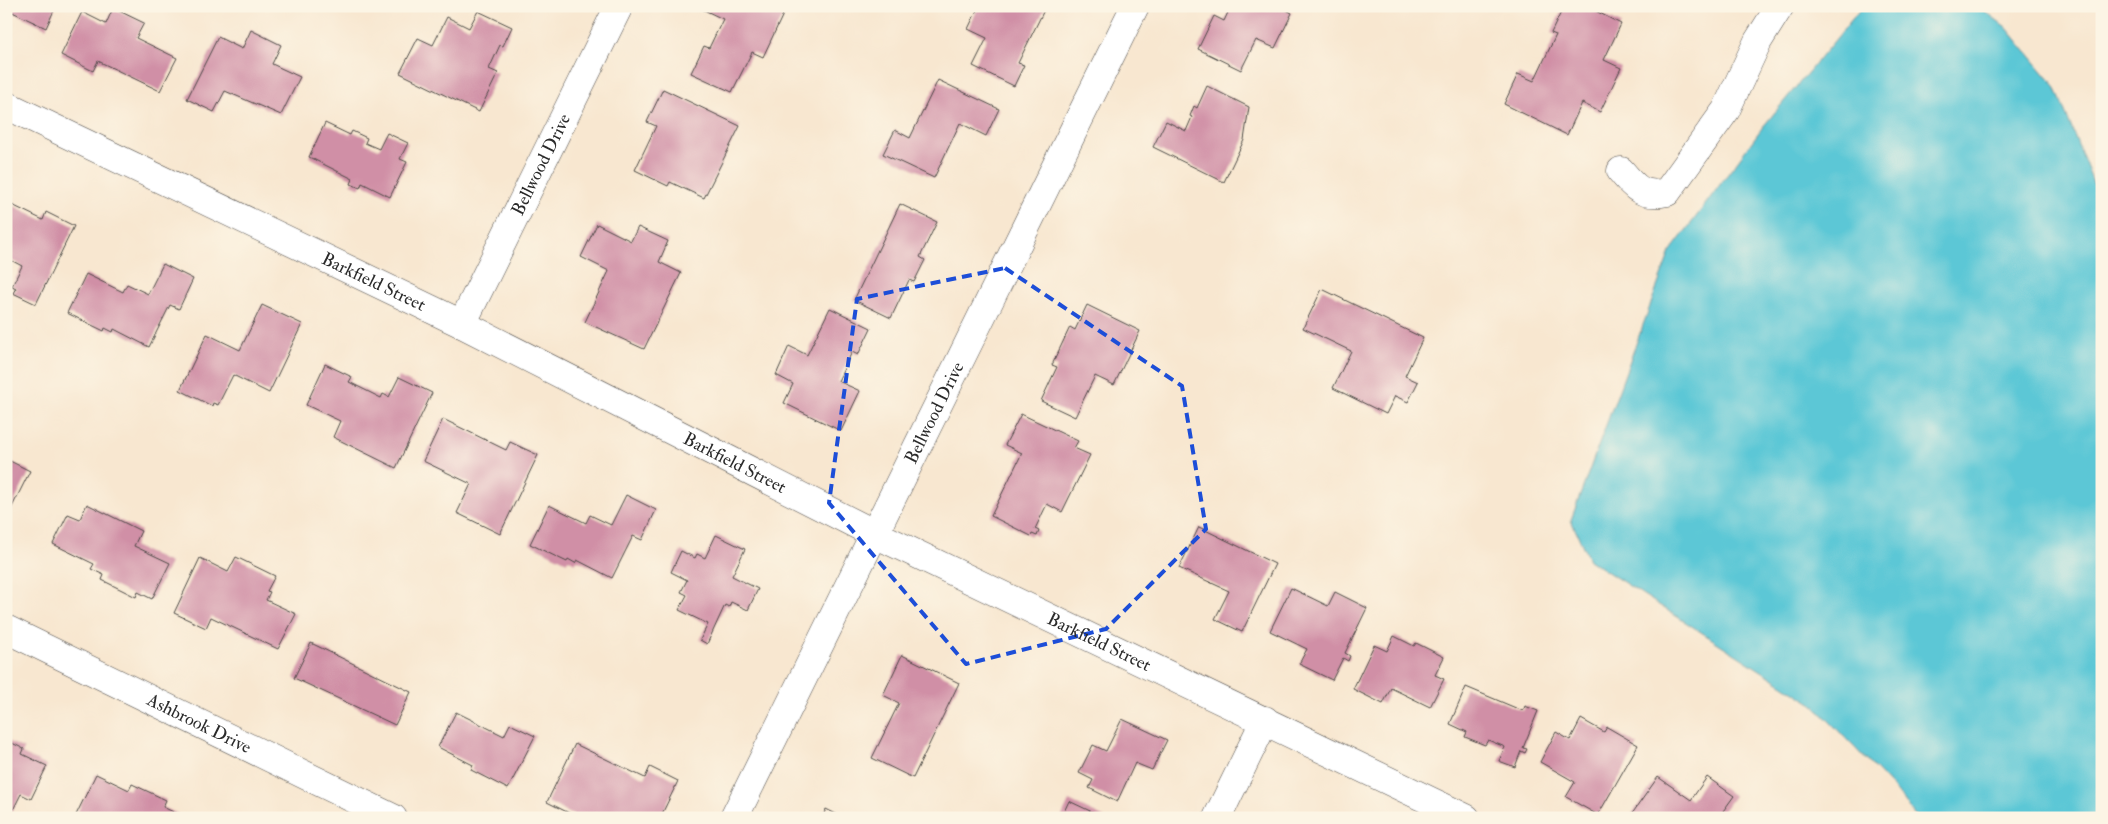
<svg xmlns="http://www.w3.org/2000/svg" width="2108" height="824" font-family="'IM FELL Double Pica',serif">
  <style>
    .water { fill: #5cc7d6; stroke: #447980 }
    .building { fill: #d08fa6 }
    .lines { fill: none; stroke-linecap: round; stroke-linejoin: round }
    .minor-casing { stroke: #4a4744; stroke-width: 29 }
    .minor { stroke: #fff; stroke-width: 28 }
    .marked { fill: none; stroke: #1d4ed8; stroke-width: 4; stroke-dasharray: 10 6; stroke-linejoin: round }
    .labels { text-anchor: middle; stroke-width: 4.5; stroke-linejoin: round; paint-order: stroke }
    .street-label { font-size: 18px; fill: #2b2b2b; stroke: #fcf5e5 }
  </style>
  <rect width="100%" height="100%" fill="#fcf5e5"/>
  <filter id="ink" filterUnits="userSpaceOnUse"><feTurbulence type="fractalNoise" baseFrequency=".02" numOctaves="2"/><feDisplacementMap in="SourceGraphic" scale="10" xChannelSelector="R" yChannelSelector="G"/><feConvolveMatrix kernelMatrix="1 2 1 2 8 2 1 2 1" color-interpolation-filters="sRGB"/></filter>
  <filter id="wash" filterUnits="userSpaceOnUse"><feTurbulence type="fractalNoise" baseFrequency=".0096" numOctaves="4" result="noise"/><feDisplacementMap in="SourceGraphic" scale="20" xChannelSelector="R" yChannelSelector="G"/><feGaussianBlur stdDeviation="1.12" result="paint"/><feColorMatrix in="noise" values="0 0 0 0 0 0 0 0 0 0 0 0 0 0 0 0 0 1.4 0 .05"/><feComposite in="paint" operator="in"/></filter>
  <g filter="url(#wash)">
    <rect width="100%" height="100%" fill="#f8e7d0"/>
    <path class="water" d="M 1863,6 L 1978,6 L 2006,27 L 2055,86 L 2102,206 L 2102,818 L 1917,818 L 1898,793 L 1813,704 L 1589,560 L 1571,520 L 1670,252 L 1762,128 Z"/>
    <g id="blocks">
      <path class="building" d="M 6,6 L 56,6 L 46,28 L 6,9 Z
        M 703,6 L 787,6 L 763,57 L 752,52 L 732,92 L 691,73 L 704,46 L 709,48 L 723,19 L 702,9 Z
        M 979,6 L 1046,6 L 1018,63 L 1024,65 L 1014,86 L 973,66 L 987,38 L 968,29 Z
        M 1231,6 L 1279,6 L 1292,13 L 1275,48 L 1256,40 L 1241,70 L 1198,49 L 1214,16 L 1224,21 Z
        M 1564,6 L 1586,6 L 1621,24 L 1604,60 L 1621,68 L 1600,112 L 1582,103 L 1567,135 L 1504,104 L 1518,74 L 1534,81 L 1556,35 L 1551,33 Z
        M 113,8 L 144,23 L 136,38 L 177,58 L 160,91 L 98,61 L 93,71 L 61,55 L 82,12 L 106,24 Z
        M 478,11 L 512,27 L 503,46 L 500,45 L 489,69 L 498,73 L 479,112 L 400,73 L 418,38 L 433,45 L 447,17 L 469,28 Z
        M 251,30 L 281,45 L 272,64 L 300,77 L 281,115 L 225,91 L 214,112 L 187,99 L 218,37 L 242,49 Z
        M 938,80 L 999,109 L 986,136 L 960,123 L 934,178 L 883,154 L 895,130 L 910,138 Z
        M 1207,86 L 1249,107 L 1244,140 L 1224,182 L 1153,147 L 1166,121 L 1186,131 L 1192,117 L 1190,116 L 1194,106 L 1197,108 Z
        M 663,89 L 740,126 L 704,198 L 670,182 L 668,186 L 635,170 L 656,126 L 647,122 Z
        M 325,123 L 350,135 L 352,131 L 367,138 L 365,143 L 379,149 L 387,133 L 408,143 L 400,159 L 407,162 L 390,197 L 362,183 L 360,188 L 351,184 L 353,179 L 309,157 Z
        M 6,202 L 43,220 L 46,212 L 74,226 L 36,304 L 13,293 L 16,288 L 12,286 L 22,266 L 7,258 L 8,255 L 6,254 Z
        M 900,204 L 937,222 L 920,257 L 925,260 L 914,282 L 909,280 L 891,318 L 854,300 Z
        M 597,224 L 631,241 L 638,227 L 668,241 L 659,262 L 681,273 L 644,349 L 585,322 L 609,271 L 581,257 Z
        M 163,264 L 193,279 L 179,309 L 170,305 L 149,347 L 114,329 L 113,332 L 105,328 L 104,331 L 67,313 L 86,274 L 123,292 L 127,284 L 148,294 Z
        M 1322,289 L 1423,338 L 1405,376 L 1418,382 L 1408,402 L 1395,396 L 1386,414 L 1333,388 L 1351,351 L 1303,328 Z
        M 262,305 L 302,324 L 269,393 L 233,375 L 218,405 L 213,403 L 212,406 L 180,390 L 207,334 L 240,350 Z
        M 1087,305 L 1140,331 L 1114,385 L 1095,376 L 1075,417 L 1041,401 L 1057,367 L 1052,365 L 1070,327 L 1075,330 Z
        M 830,308 L 871,328 L 858,355 L 852,352 L 838,381 L 860,391 L 841,431 L 784,403 L 793,384 L 776,375 L 789,346 L 807,355 Z
        M 325,364 L 352,377 L 349,382 L 381,398 L 383,394 L 389,397 L 399,377 L 432,393 L 396,468 L 333,437 L 340,421 L 306,405 Z
        M 1021,414 L 1078,441 L 1074,448 L 1090,455 L 1062,512 L 1047,504 L 1035,529 L 1039,531 L 1037,536 L 1032,534 L 1031,536 L 991,516 L 1022,453 L 1005,445 Z
        M 443,419 L 506,450 L 510,442 L 538,455 L 500,534 L 457,513 L 471,484 L 423,461 Z
        M 6,459 L 30,471 L 6,519 Z
        M 626,495 L 656,510 L 642,540 L 633,536 L 612,578 L 577,560 L 575,563 L 568,559 L 567,562 L 530,544 L 549,505 L 586,523 L 590,515 L 611,525 Z
        M 87,504 L 141,531 L 134,546 L 170,563 L 152,599 L 138,592 L 136,597 L 102,580 L 104,575 L 91,569 L 94,564 L 53,544 L 68,514 L 80,519 Z
        M 1199,527 L 1275,564 L 1242,632 L 1215,619 L 1229,591 L 1179,568 Z
        M 716,535 L 745,549 L 732,576 L 758,589 L 748,610 L 731,602 L 729,607 L 725,605 L 707,644 L 700,640 L 708,624 L 679,610 L 687,595 L 681,592 L 687,580 L 671,572 L 681,551 L 695,558 L 697,554 L 705,558 Z
        M 236,557 L 275,576 L 267,591 L 270,592 L 266,600 L 296,614 L 278,649 L 211,617 L 206,628 L 174,613 L 200,558 L 228,572 Z
        M 1291,588 L 1328,606 L 1335,592 L 1367,608 L 1345,653 L 1350,656 L 1348,661 L 1343,658 L 1332,680 L 1299,664 L 1307,649 L 1270,631 Z
        M 1394,636 L 1414,646 L 1416,643 L 1444,657 L 1435,675 L 1444,679 L 1430,707 L 1391,688 L 1383,704 L 1353,689 L 1374,645 L 1387,651 Z
        M 311,643 L 411,692 L 395,725 L 294,678 Z
        M 902,655 L 959,683 L 913,778 L 872,758 L 899,703 L 883,695 Z
        M 1466,687 L 1523,711 L 1525,706 L 1538,711 L 1523,748 L 1527,749 L 1525,753 L 1521,751 L 1515,767 L 1499,761 L 1505,747 L 1488,740 L 1485,745 L 1465,737 L 1467,732 L 1450,724 Z
        M 456,712 L 504,736 L 510,724 L 535,736 L 508,789 L 471,770 L 473,765 L 438,747 Z
        M 1122,719 L 1167,740 L 1152,770 L 1135,763 L 1117,802 L 1089,788 L 1093,780 L 1079,773 L 1093,745 L 1106,751 Z
        M 1581,719 L 1604,732 L 1607,727 L 1638,745 L 1598,815 L 1566,797 L 1575,782 L 1540,762 L 1556,732 L 1570,740 Z
        M 6,740 L 24,749 L 22,754 L 47,766 L 31,799 L 21,794 L 9,818 L 6,818 Z
        M 575,744 L 645,778 L 650,767 L 678,781 L 660,818 L 579,818 L 547,802 Z
        M 96,774 L 129,790 L 132,784 L 166,800 L 163,807 L 186,818 L 83,818 L 76,815 Z
        M 1658,777 L 1691,800 L 1707,777 L 1734,796 L 1718,818 L 1629,818 Z
        M 1069,801 L 1105,818 L 1061,818 Z
        M 826,809 L 844,818 L 822,818 Z"/>
    </g>
  </g>
  <g filter="url(#ink)">
    <use href="#blocks" fill-opacity="0" stroke="#4a4744" stroke-width="1"/>
    <g class="lines">
      <g class="minor-casing">
        <g id="minor">
          <path id="s1" d="M 6,105 L 462,324 L 875,534 L 1466,818"/>
          <path d="M 1621,171 C 1636,189 1643,197 1667,192 L 1726,110 L 1758,41 L 1780,6"/>
          <path id="s2" d="M 462,324 L 619,6"/>
          <path id="s3" d="M 6,629 L 393,818"/>
          <path id="s4" d="M 734,818 L 1135,6"/>
          <path d="M 1217,818 L 1265,720"/>
        </g>
      </g>
      <use href="#minor" class="minor"/>
    </g>
  </g>
  <path class="marked" d="M 1005,268 L 1182,386 L 1206,529 L 1106,629 L 966,664 L 829,503 L 857,299 Z"/>
  <g class="labels">
    <g class="street-label">
      <text dy="6" stroke="none"><textPath href="#s2" startOffset="178">Bellwood Drive</textPath></text>
      <text dy="6" stroke="none"><textPath href="#s1" startOffset="408">Barkfield Street</textPath></text>
      <text dy="6" stroke="none"><textPath href="#s4" startOffset="452">Bellwood Drive</textPath></text>
      <text dy="6" stroke="none"><textPath href="#s1" startOffset="812">Barkfield Street</textPath></text>
      <text dy="6" stroke="none"><textPath href="#s1" startOffset="1218">Barkfield Street</textPath></text>
      <text dy="6" stroke="none"><textPath href="#s3" startOffset="215">Ashbrook Drive</textPath></text>
    </g>
  </g>
  <rect width="2108" height="824" fill="none" stroke="#fcf5e5" stroke-width="25"/>
</svg>
